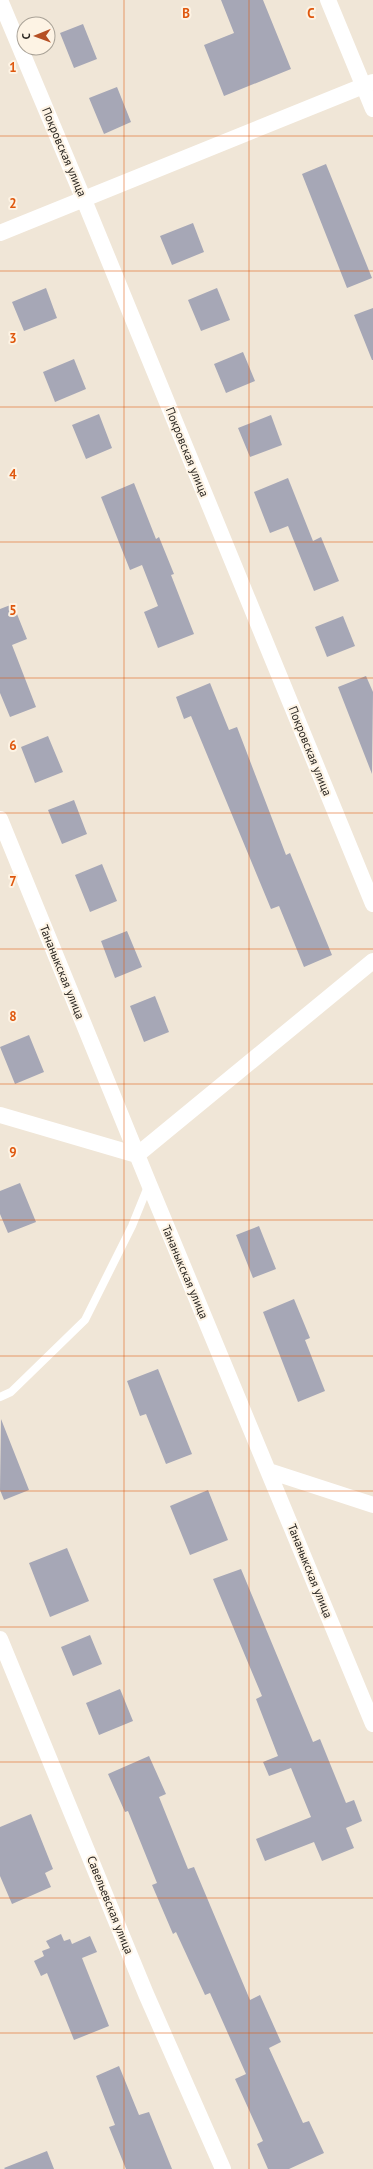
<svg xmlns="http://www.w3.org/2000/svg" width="373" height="2169" font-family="'PT Sans',sans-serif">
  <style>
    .building { fill: #a6a7b6 }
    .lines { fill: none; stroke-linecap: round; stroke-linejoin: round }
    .lane { stroke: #fff; stroke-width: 8 }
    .street { stroke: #fff; stroke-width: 16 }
    .grid { fill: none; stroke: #df570d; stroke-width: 1; stroke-opacity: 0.55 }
    .labels { text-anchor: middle; stroke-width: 4; stroke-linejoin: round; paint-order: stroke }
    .street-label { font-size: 12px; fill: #2c2823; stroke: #fdf3e4 }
    .grid-label { font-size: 13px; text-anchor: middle; font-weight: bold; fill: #df570d; stroke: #fdf3e4; stroke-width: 4; stroke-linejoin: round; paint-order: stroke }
  </style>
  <rect width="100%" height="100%" fill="#f0e6d7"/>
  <path class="building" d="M 221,0 L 263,0 L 291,69 L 224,96 L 204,45 L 234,33 Z
    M 83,24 L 97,59 L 74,68 L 60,33 Z
    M 117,87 L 131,122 L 104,134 L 89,98 Z
    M 326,164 L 372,278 L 347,288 L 302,174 Z
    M 193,223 L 204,252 L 172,265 L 160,236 Z
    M 46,288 L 57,318 L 24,331 L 12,302 Z
    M 217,288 L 230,320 L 201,331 L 188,300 Z
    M 373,308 L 373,360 L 372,360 L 354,315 Z
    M 243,352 L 255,381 L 226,393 L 214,364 Z
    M 74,359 L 86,389 L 55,402 L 43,372 Z
    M 99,414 L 112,448 L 86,459 L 72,425 Z
    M 271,415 L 282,445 L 250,457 L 238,428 Z
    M 288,478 L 313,541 L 321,537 L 339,581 L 314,591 L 288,526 L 270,533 L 254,492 Z
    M 134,483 L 156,539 L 159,537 L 174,574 L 171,575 L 194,634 L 158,648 L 144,612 L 158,606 L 142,565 L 130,570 L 101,497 Z
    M 13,604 L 27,639 L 12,645 L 36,707 L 10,717 L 0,693 L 0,609 Z
    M 343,616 L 355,646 L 327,657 L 315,627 Z
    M 366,676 L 373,692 L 372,774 L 338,687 Z
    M 210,683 L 229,730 L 237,727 L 286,855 L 290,853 L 332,955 L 304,967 L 279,906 L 271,909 L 191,716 L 184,719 L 176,697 Z
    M 48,736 L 63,772 L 35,783 L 21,747 Z
    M 74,800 L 87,834 L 62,844 L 48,810 Z
    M 102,864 L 117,901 L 90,912 L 75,875 Z
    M 127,931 L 142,967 L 115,978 L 101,941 Z
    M 155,996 L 169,1032 L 144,1042 L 130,1006 Z
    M 29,1035 L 44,1072 L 15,1084 L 0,1047 Z
    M 20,1183 L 36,1222 L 8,1233 L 0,1214 L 0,1191 Z
    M 259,1226 L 276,1269 L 253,1278 L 236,1235 Z
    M 294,1299 L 310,1338 L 305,1340 L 325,1391 L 298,1402 L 263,1312 Z
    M 158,1369 L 192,1454 L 166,1464 L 146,1414 L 140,1416 L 127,1381 Z
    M 1,1419 L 29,1490 L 4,1500 L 0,1490 Z
    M 208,1490 L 228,1540 L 190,1555 L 170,1506 Z
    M 67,1548 L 89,1601 L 50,1617 L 29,1563 Z
    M 241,1569 L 313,1742 L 320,1739 L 346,1803 L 354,1800 L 362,1821 L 346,1828 L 354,1848 L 322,1861 L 314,1842 L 265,1861 L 256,1839 L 311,1817 L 291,1768 L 269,1776 L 263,1762 L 278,1756 L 256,1699 L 262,1696 L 213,1579 Z
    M 90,1635 L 102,1664 L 73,1676 L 61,1647 Z
    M 120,1689 L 133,1721 L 99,1735 L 86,1703 Z
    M 149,1756 L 166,1794 L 159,1797 L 188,1869 L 194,1867 L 250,2000 L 260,1995 L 281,2042 L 269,2048 L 303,2123 L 309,2121 L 324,2153 L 289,2169 L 268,2169 L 257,2144 L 263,2141 L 235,2079 L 246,2074 L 210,1993 L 205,1995 L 176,1932 L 173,1934 L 152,1885 L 157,1883 L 128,1811 L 125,1812 L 108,1774 Z
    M 31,1814 L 53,1869 L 45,1873 L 51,1887 L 12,1904 L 0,1876 L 0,1827 Z
    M 61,1934 L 64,1941 L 70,1939 L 72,1944 L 90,1936 L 97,1952 L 82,1958 L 109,2026 L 74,2040 L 47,1973 L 41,1976 L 34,1961 L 44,1956 L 42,1951 L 50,1948 L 46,1941 Z
    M 119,2066 L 139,2115 L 149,2112 L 172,2169 L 126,2169 L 109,2127 L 115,2125 L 96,2076 Z
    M 47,2151 L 54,2169 L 5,2169 L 4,2168 Z"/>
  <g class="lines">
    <path class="lane" d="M 0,1397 L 11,1392 L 85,1320 L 132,1226 L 149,1184"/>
    <path class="street" d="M 0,0 L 84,200 L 373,904
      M 328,0 L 373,109
      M 0,233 L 373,82
      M 0,819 L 149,1184 L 373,1724
      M 0,1115 L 137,1155 L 373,961
      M 269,1471 L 373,1505
      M 0,1639 L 146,1994 L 223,2169"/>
  </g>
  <path class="grid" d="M 124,0 L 124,2169M 249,0 L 249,2169M 0,136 L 373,136M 0,271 L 373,271M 0,407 L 373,407M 0,542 L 373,542M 0,678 L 373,678M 0,813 L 373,813M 0,949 L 373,949M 0,1084 L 373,1084M 0,1220 L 373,1220M 0,1356 L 373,1356M 0,1491 L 373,1491M 0,1627 L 373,1627M 0,1762 L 373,1762M 0,1898 L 373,1898M 0,2033 L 373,2033"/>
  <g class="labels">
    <g class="street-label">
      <text transform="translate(64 152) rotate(67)" y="4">Покровская улица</text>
      <text transform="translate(187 452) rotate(68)" y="4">Покровская улица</text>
      <text transform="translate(310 751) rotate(68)" y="4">Покровская улица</text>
      <text transform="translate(62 972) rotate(68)" y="4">Тананыкская улица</text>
      <text transform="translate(185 1272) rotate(67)" y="4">Тананыкская улица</text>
      <text transform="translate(310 1571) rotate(68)" y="4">Тананыкская улица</text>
      <text transform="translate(110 1905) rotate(68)" y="4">Савельевская улица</text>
    </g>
  </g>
  <g class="grid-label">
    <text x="186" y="18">B</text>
    <text x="311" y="18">C</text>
    <text x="13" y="72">1</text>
    <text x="13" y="208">2</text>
    <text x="13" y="343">3</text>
    <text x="13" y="479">4</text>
    <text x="13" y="615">5</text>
    <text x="13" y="750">6</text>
    <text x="13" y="886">7</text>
    <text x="13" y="1021">8</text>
    <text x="13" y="1157">9</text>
  </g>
  <g transform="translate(36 36) rotate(269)"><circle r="19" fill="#fdf3e4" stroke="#a9a297"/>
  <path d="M0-3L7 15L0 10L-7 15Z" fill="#b65024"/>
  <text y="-6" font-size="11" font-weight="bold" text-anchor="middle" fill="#2c2823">С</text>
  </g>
</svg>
